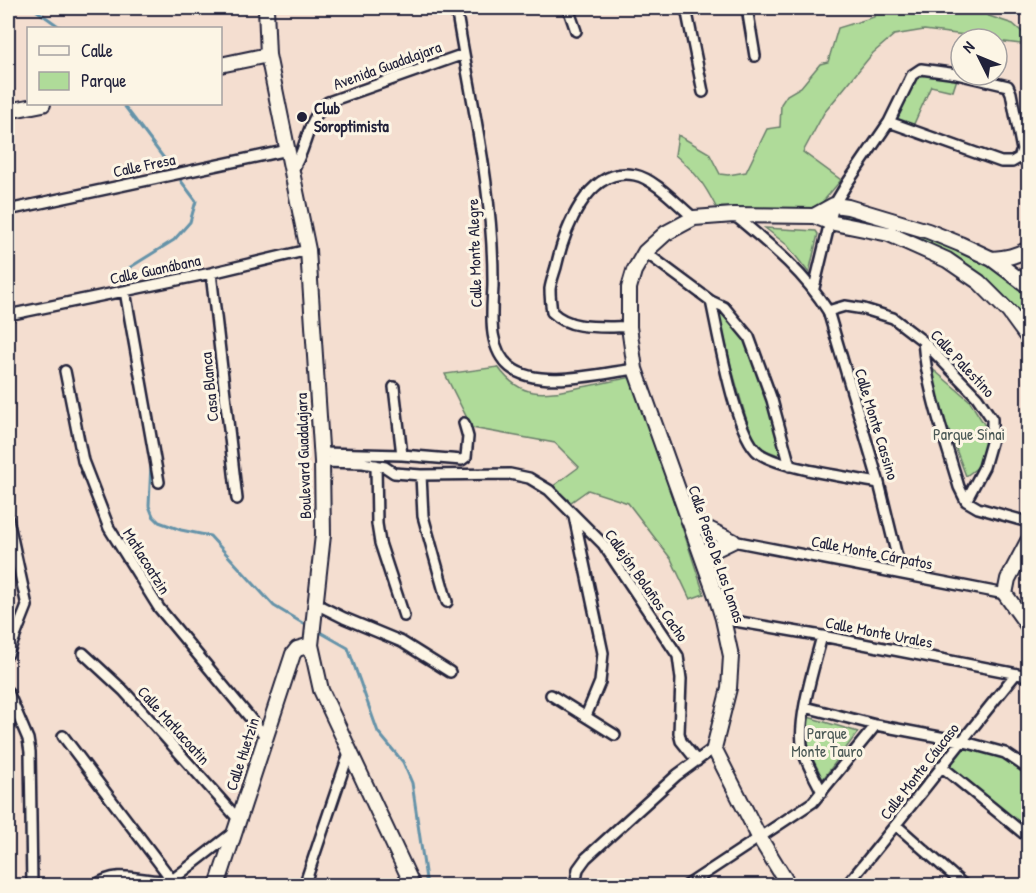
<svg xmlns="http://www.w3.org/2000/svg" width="1036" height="893" font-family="'Patrick Hand',sans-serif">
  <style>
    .green { fill: #afdb99; stroke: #687e6a; stroke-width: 1.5 }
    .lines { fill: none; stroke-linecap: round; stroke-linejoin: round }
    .stream { stroke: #6593a9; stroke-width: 3 }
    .street-casing { stroke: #22223b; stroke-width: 14 }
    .secondary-casing { stroke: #22223b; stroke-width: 18 }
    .street { stroke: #fcf5e5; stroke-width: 9 }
    .secondary { stroke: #fcf5e5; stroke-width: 14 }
    .poi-dot { fill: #22223b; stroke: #fcf5e5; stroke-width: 2 }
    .labels { text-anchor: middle; stroke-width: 6; stroke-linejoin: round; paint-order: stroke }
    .street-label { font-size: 16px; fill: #22223b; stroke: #fcf5e5 }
    .poi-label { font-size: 16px; font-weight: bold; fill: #22223b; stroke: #fcf5e5; text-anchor: start }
    .park-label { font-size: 16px; fill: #4c5a57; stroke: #fcf5e5 }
  </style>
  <rect width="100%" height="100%" fill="#f4ded0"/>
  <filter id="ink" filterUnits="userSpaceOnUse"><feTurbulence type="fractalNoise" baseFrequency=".0167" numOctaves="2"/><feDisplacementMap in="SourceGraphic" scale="12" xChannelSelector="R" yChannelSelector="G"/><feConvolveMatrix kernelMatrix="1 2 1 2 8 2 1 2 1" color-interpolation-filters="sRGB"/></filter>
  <g filter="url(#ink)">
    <path class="green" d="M 875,8 L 976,8 L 989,16 L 1013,24 L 1028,37 L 1028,45 L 997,41 L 997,39 L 924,30 L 894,35 L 873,53 L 824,113 L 803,152 L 841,180 L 821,204 L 807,210 L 716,207 C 704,183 695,172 675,155 L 678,135 L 709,153 L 720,174 L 728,175 L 746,172 L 767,129 L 780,127 L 781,104 L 787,95 L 801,87 L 820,64 L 828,62 L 838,28 L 874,17 Z
      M 927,72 L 958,76 L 953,91 L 931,86 L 913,126 L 894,118 L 912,77 Z
      M 843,212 L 919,234 L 980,258 L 1023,287 L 1028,299 L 1028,328 C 1012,309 995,286 974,271 C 944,249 887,233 851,220 L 843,215 Z
      M 765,228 L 816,231 L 818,234 L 809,273 L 787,245 Z
      M 722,312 L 744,338 L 768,401 L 782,449 L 778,455 L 758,447 L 751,435 L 731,366 L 719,315 Z
      M 929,366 L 969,400 L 984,424 L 989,439 L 982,464 L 966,476 L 945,420 Z
      M 498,367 C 522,401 546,394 582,387 C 599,384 616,380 633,377 L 704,594 L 690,599 L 671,559 L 628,503 L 588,490 L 571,502 L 552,487 L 579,467 L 555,443 L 472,428 L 445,374 Z
      M 808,717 L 858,732 L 823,779 L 807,748 Z
      M 961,745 C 993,749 1005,754 1028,776 L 1028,834 L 946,763 Z"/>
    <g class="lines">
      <path class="stream" d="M 33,8 L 61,28
        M 123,104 L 172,169
        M 123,285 L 129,268 L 174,240 L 190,222 L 196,201 L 181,181
        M 151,463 L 149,506 L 153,516 L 159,522 L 181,530 L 210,536 L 274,606 L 309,627
        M 318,631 L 348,648 L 378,732 L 403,762 L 412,783 L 427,886"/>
      <g class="street-casing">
        <path id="street" d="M 456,8 C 471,100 494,192 493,286 C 492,313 487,348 510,367 C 538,390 602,373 635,369
          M 568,8 L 576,31
          M 686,8 L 703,92
          M 747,8 L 755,56
          M 292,171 C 308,148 305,121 328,102 L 464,54
          M 8,210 L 288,150
          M 734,215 C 770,245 803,271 828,311 L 879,483 L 901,573
          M 645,252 L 711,301 L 724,307 L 749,337 L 772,400 L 790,466
          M 211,273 L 237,499
          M 814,288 L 834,205 L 848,182 L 889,122 L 912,75 L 921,69 L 957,74 L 1008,86 L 1011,93 L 1022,150 L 1019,158 L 1012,162 L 1001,162 L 889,122
          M 125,291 L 159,482
          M 711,301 C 718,332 735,436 759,453 C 779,468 852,478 879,483
          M 828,311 L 845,306 L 864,309 L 893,318 L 923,341 L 977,397 L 992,419 L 992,439 L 984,467 L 966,501
          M 8,315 L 211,273 L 308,250
          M 629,327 C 603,326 571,331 552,312 C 551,305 550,296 550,289 C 551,282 554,274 556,267 C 564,232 587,165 635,175 C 655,179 678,205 694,218
          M 923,341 C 927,391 945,439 959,487 L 966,501 L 978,508 L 1028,522
          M 65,371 L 83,461 L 109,528 L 159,608 L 265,736
          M 394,387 L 402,455
          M 322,453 L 402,455 L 462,460 L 466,457 L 468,437 L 464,423
          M 322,462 L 363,463 L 385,467 L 394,473 L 421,475 L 510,474 L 529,478 L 549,490 L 603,544 L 678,656 L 681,679 L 679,733 L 681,741 L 697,761
          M 376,465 L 377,524 L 380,543 L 404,616
          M 421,475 L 423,516 L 447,602
          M 574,516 L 603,653 L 600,682 L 586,716
          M 8,519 L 27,606 L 8,654
          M 733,541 L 1005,594
          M 314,603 L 344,618 L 402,642 L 450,672
          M 723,619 L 822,636 L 1028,676
          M 822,636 C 815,664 796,722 803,750 C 806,764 816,779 822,792
          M 83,653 L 124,691 L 239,820
          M 8,692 L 28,739 L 30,752 L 32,886
          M 551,695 L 615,735
          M 805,707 L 876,725 L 961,741 L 1005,753 L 1027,768 L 1028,772
          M 63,736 L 172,880
          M 941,766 L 1028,837
          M 896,825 L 965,886
          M 94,886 C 123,866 143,885 172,880 L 234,832
          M 304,886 L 350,750
          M 575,886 L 578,869 L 586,858 L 677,775 L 714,748
          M 686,886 L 813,802 L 876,725
          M 846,886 C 904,816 958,745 1015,675"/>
      </g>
      <g class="secondary-casing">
        <path id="secondary" d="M 266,8 L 268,55 L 308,250 L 322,462 L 323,535 L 311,645 L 321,690 L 413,886
          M 220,65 L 268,55
          M 8,111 L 43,104
          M 814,216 L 834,205 L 848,207 L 928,231 L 960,244 L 992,259 L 1028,286
          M 992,259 C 1007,258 1016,256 1028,249
          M 688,519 L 733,541
          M 1028,541 L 1008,579 L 1005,594 L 1028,626
          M 702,556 L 733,541
          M 217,886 L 293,654 L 297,649 L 311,645
          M 789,886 L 759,837 L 714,748 L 729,688 L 731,656 L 723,619 L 716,596 L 635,369 L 629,327 L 629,288 L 634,271 L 645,252 L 666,233 L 694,218 L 734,215 L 814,216 L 829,222 L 889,234 L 947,260 L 979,282 L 1009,312 L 1028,338"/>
      </g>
      <use href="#street" class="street"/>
      <use href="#secondary" class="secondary"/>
    </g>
  </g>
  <circle class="poi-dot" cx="302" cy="117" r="6"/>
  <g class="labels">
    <g class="street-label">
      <text transform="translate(387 65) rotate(-20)" y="6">Avenida Guadalajara</text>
      <text transform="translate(144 165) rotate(-12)" y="6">Calle Fresa</text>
      <text transform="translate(474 253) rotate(-92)" y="6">Calle Monte Alegre</text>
      <text transform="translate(155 269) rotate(-12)" y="6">Calle Guanábana</text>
      <text transform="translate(963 363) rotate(47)" y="6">Calle Palestino</text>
      <text transform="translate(209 387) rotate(-96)" y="6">Casa Blanca</text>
      <text transform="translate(877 424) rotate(73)" y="6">Calle Monte Cassino</text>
      <text transform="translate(303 456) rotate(-92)" y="6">Boulevard Guadalajara</text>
      <text transform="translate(872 552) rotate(11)" y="6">Calle Monte Cárpatos</text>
      <text transform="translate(717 554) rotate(71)" y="6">Calle Paseo De Las Lomas</text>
      <text transform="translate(147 561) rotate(58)" y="6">Matlacoatzin</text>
      <text transform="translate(647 585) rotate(55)" y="6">Callejón Bolaños Cacho</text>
      <text transform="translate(879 632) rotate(11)" y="6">Calle Monte Urales</text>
      <text transform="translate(174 725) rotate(48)" y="6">Calle Matlacoatin</text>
      <text transform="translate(242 754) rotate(-72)" y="6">Calle Huetzin</text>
      <text transform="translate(919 771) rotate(-52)" y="6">Calle Monte Cáucaso</text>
    </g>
    <g class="poi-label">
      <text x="314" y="114">Club<tspan x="314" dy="18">Soroptimista</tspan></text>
    </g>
    <g class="park-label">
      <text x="969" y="440">Parque Sinai</text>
      <text x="827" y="739">Parque<tspan x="827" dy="18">Monte Tauro</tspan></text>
    </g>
  </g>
  <rect width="1036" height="893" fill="none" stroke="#fcf5e5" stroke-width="30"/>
  <rect x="15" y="15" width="1006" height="863" fill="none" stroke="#22223b" stroke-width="2" filter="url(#ink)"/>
  <rect x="27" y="27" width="195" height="78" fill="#fcf5e5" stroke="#a5a1a1" stroke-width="1.5"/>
  <rect x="39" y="46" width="30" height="9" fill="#fcf5e5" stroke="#a5a1a1" stroke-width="1.5"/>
  <text x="81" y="57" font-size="18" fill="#22223b">Calle</text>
  <rect x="39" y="72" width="30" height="18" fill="#afdb99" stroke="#a5a1a1" stroke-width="1.5"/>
  <text x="81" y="87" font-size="18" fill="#22223b">Parque</text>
  <g transform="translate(979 57) rotate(313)"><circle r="28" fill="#fcf5e5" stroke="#a5a1a1" stroke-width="1.5"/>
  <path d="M0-4.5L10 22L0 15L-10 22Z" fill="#22223b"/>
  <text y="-9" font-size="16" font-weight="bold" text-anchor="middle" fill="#22223b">N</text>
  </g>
</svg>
